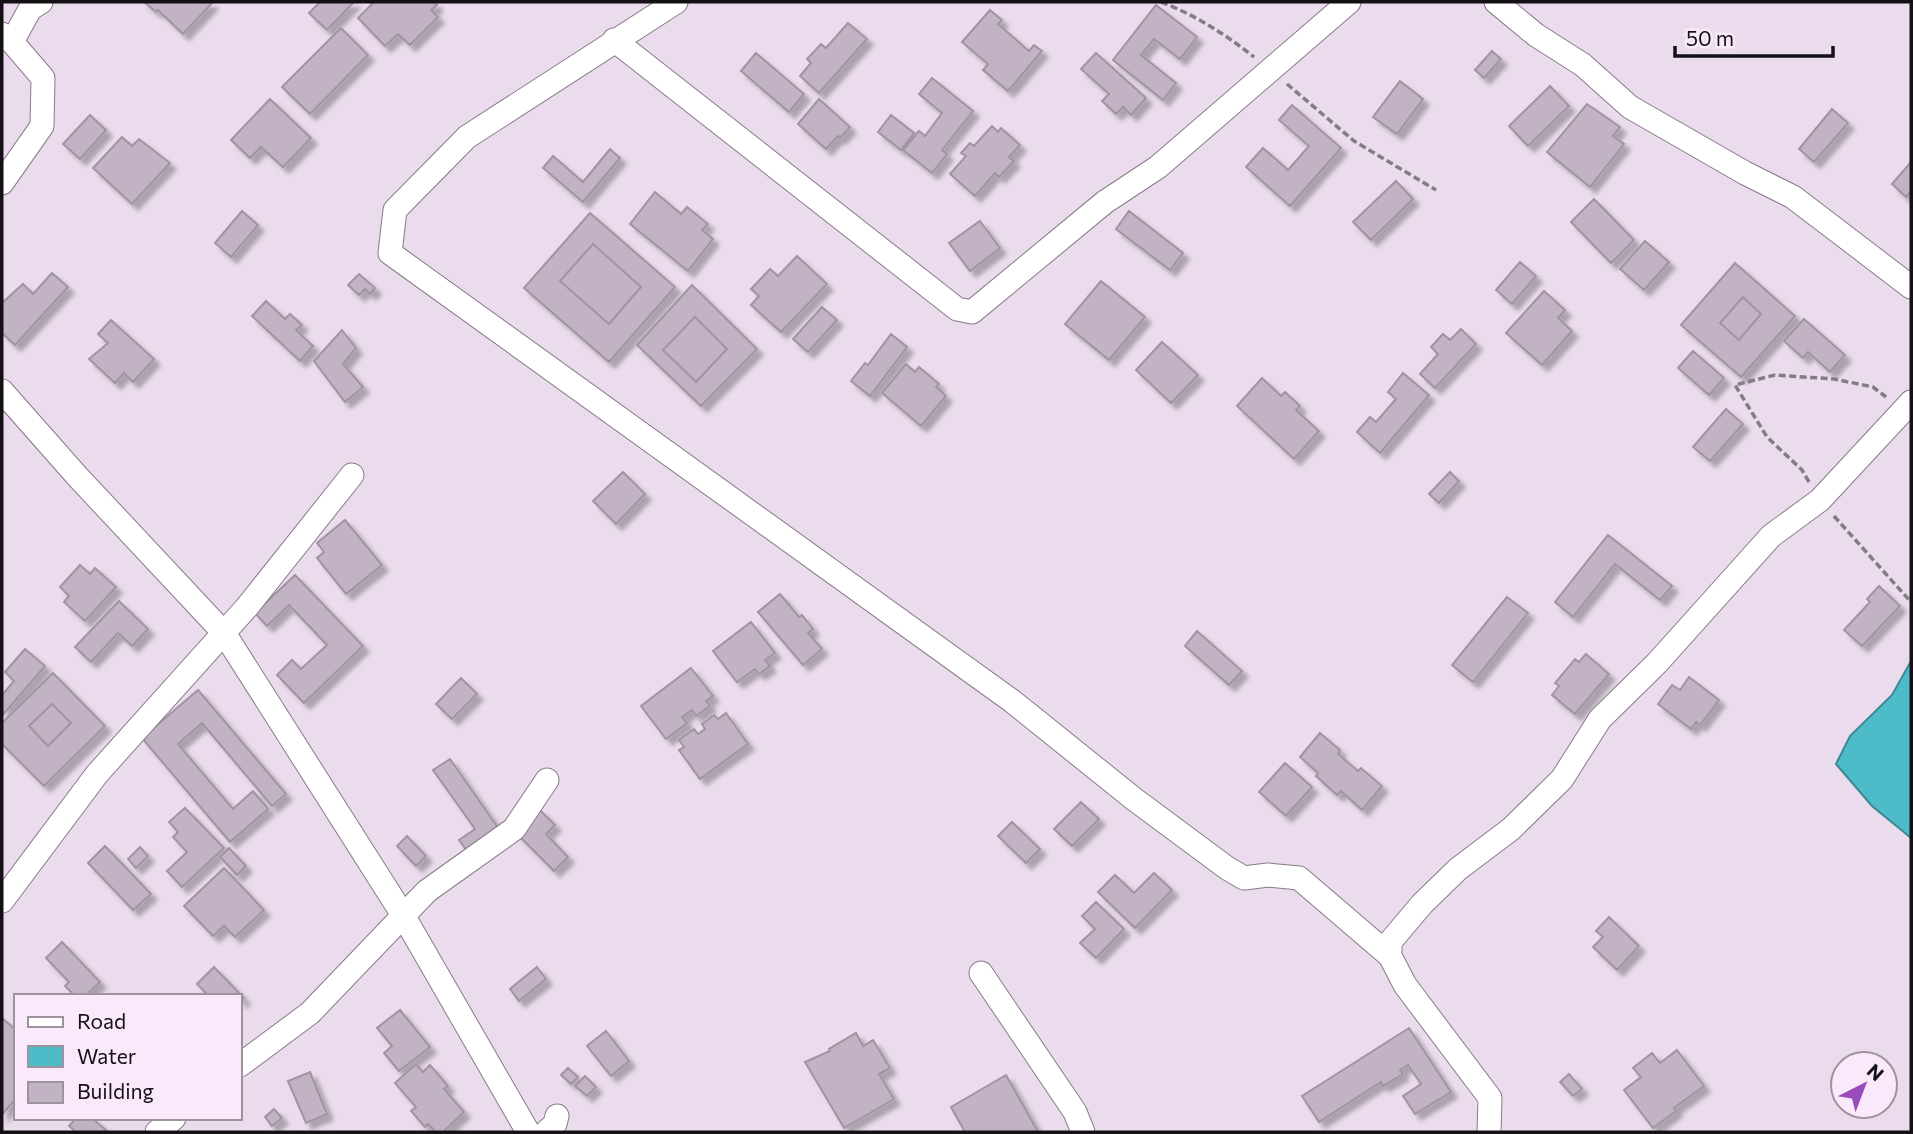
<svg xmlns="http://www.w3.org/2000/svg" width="1913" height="1134" font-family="Commissioner,sans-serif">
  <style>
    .water { fill: #4ebbc9; stroke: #3d8893; stroke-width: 2 }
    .building { fill: #c2b3c4; stroke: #a193a3; stroke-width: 2; fill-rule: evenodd; filter: url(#shadow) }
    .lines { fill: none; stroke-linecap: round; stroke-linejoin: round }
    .minor-casing { stroke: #887a89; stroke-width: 25 }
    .path { stroke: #857b86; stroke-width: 3.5; stroke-dasharray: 7 3.5; stroke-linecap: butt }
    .minor { stroke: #fff; stroke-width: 23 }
  </style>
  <defs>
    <filter id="shadow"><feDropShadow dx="6" dy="6" stdDeviation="2" flood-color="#0004"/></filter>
  </defs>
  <rect width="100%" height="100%" fill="#ebdced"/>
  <path class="water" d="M 1911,661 L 1911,838 L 1872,806 L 1836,764 L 1850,736 L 1892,695 Z"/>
  <path class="building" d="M 144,2 L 211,2 L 212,3 L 183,34 L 158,10 L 156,12 Z
    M 320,2 L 354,2 L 327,30 L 309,13 Z
    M 370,2 L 434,2 L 437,5 L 431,10 L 438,17 L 410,45 L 398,34 L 385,46 L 358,18 L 372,4 Z
    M 1156,5 L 1197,37 L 1180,59 L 1154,39 L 1141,55 L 1176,83 L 1163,100 L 1113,60 Z
    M 990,10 L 1002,20 L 998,24 L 1029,51 L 1034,45 L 1042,51 L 1008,91 L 983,70 L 988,64 L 962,42 Z
    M 848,23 L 867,39 L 819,93 L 800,76 L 811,63 L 807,59 L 821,44 L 826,48 Z
    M 341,28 L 368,55 L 310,114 L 282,87 Z
    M 1492,51 L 1501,59 L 1484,78 L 1475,70 Z
    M 756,53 L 804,94 L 789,112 L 741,71 Z
    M 1096,53 L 1146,98 L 1131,115 L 1123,107 L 1116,114 L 1102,101 L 1109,94 L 1081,69 Z
    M 932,78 L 973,111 L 942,150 L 947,154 L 932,173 L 903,150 L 919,131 L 925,136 L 942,113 L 919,94 Z
    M 1400,81 L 1423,99 L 1397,134 L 1373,117 Z
    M 1550,86 L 1569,106 L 1528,146 L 1509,126 Z
    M 270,99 L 311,138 L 283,167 L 261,147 L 250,158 L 231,140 Z
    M 819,99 L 850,127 L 840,138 L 838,136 L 826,149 L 798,124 Z
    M 1587,104 L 1620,127 L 1613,136 L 1624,144 L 1590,187 L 1547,152 Z
    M 1292,105 L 1341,148 L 1290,206 L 1246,167 L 1263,148 L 1288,170 L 1309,146 L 1279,120 Z
    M 1832,109 L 1848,123 L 1814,162 L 1799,149 Z
    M 90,115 L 106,130 L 80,159 L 63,144 Z
    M 891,115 L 914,133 L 901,150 L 878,132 Z
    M 992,126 L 998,132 L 1001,128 L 1020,145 L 1009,157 L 1014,161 L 999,177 L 995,173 L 975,196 L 950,174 L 966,156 L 961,153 L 970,143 L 974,146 Z
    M 122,137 L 132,146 L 139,139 L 170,163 L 132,204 L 93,168 Z
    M 610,149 L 620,158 L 583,202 L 543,168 L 553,156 L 583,182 Z
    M 1911,162 L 1911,191 L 1906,197 L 1892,184 Z
    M 1396,181 L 1413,199 L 1371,240 L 1353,222 Z
    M 655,192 L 681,214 L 687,207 L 708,224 L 702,230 L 713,239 L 688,271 L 630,224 Z
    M 1594,199 L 1634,240 L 1611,263 L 1571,222 Z
    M 242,211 L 258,225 L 231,257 L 215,243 Z
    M 1129,211 L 1183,253 L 1170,270 L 1116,229 Z
    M 590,213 L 675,287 L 609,362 L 524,288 ZM 593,244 L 641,287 L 609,324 L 560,281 Z
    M 980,221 L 1000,248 L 970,271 L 949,243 Z
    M 1645,241 L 1669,262 L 1644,290 L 1620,269 Z
    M 593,244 L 641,287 L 609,324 L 560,281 Z
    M 797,256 L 827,284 L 781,332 L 751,305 L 759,296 L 751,289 L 770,269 L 778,276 Z
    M 1520,262 L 1536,276 L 1512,304 L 1496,290 Z
    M 1735,263 L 1795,316 L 1741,377 L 1681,325 ZM 1743,297 L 1761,314 L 1739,340 L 1720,323 Z
    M 52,273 L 68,287 L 15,345 L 2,333 L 2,303 L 23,284 L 33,294 Z
    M 359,274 L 375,288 L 370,294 L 365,289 L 359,295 L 348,285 Z
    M 1101,281 L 1145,317 L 1109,360 L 1065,324 Z
    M 692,285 L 757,349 L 701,406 L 637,345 ZM 695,317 L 727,349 L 696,382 L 663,350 Z
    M 1544,291 L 1565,310 L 1558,318 L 1572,331 L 1542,365 L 1506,333 Z
    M 1743,297 L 1761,314 L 1739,340 L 1720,323 Z
    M 266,301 L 285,319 L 290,314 L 302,325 L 296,330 L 313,346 L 300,361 L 252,316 Z
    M 822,307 L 837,320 L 808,352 L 793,339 Z
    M 695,317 L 727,349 L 696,382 L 663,350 Z
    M 1804,319 L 1845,355 L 1830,372 L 1808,352 L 1803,358 L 1784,341 Z
    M 111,320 L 154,359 L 133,382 L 124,373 L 115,383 L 89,359 L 108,343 L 98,334 Z
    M 1461,329 L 1476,344 L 1435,388 L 1420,374 L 1438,354 L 1431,347 L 1443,334 L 1450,340 Z
    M 342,330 L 356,348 L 343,364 L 363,387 L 345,402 L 314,361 Z
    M 891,334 L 907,347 L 870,396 L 851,381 L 865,363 L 868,365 Z
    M 1162,342 L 1198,375 L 1171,403 L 1136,370 Z
    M 1693,351 L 1724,378 L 1709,395 L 1678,368 Z
    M 906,364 L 915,372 L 919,367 L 939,384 L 936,387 L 946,396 L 921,426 L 882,393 Z
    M 1403,373 L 1429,395 L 1380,453 L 1357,432 L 1370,417 L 1376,422 L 1396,399 L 1388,392 Z
    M 1262,378 L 1281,396 L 1285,392 L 1300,406 L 1296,410 L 1319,431 L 1294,459 L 1237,406 Z
    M 1726,409 L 1743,424 L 1710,461 L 1693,447 Z
    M 623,472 L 645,494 L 616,524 L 593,501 Z
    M 1450,472 L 1459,481 L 1439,503 L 1429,494 Z
    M 345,520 L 382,565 L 346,594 L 317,558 L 324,552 L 317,543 Z
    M 1608,535 L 1672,586 L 1660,600 L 1615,564 L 1573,617 L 1555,602 Z
    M 80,565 L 90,574 L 95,568 L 116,587 L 85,621 L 64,602 L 69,596 L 60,587 Z
    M 295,575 L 363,646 L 304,703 L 277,675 L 292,660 L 301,669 L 327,645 L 289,605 L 267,626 L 255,613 Z
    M 1879,586 L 1900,606 L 1862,646 L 1844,630 L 1870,602 L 1867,599 Z
    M 780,594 L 799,617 L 802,615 L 813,629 L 808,633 L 822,649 L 803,665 L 758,612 Z
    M 1507,597 L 1528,613 L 1473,682 L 1452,665 Z
    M 119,601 L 148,629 L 132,646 L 118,633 L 91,662 L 75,647 Z
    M 751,622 L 775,653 L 765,660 L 770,666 L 759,674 L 755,669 L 737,682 L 713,651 Z
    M 1197,631 L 1242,671 L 1229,685 L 1185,646 Z
    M 25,649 L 45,666 L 2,716 L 2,695 L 14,681 L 5,672 Z
    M 1586,654 L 1609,674 L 1575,714 L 1552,695 L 1559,686 L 1555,683 L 1575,659 L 1579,662 Z
    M 691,668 L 713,696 L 706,701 L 710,706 L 696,716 L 692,710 L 682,717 L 687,723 L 666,739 L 641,706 Z
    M 53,673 L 105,726 L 44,786 L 2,744 L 2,723 ZM 52,704 L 71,723 L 48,746 L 29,726 Z
    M 1689,677 L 1719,700 L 1700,725 L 1696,722 L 1691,729 L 1658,704 L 1672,685 L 1680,690 Z
    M 461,678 L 477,694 L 452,719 L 436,704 Z
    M 198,690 L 286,794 L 272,806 L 202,723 L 178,744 L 233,809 L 253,791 L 268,809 L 230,842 L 142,738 Z
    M 52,704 L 71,723 L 48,746 L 29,726 Z
    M 726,713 L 748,744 L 700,779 L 679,750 L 684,747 L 679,740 L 694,729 L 698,734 L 705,729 L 702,724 L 714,715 L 718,719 Z
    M 1320,733 L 1340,750 L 1338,754 L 1358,771 L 1361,768 L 1382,786 L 1362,810 L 1341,791 L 1337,795 L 1316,776 L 1318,773 L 1300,757 Z
    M 450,759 L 501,832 L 470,855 L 459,840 L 475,829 L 433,770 Z
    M 1285,763 L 1312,787 L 1286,816 L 1259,792 Z
    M 1081,802 L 1099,819 L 1072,846 L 1054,829 Z
    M 185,808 L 224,848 L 182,887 L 167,871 L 187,852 L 173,837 L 178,832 L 169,822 Z
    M 540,810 L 555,825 L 546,834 L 568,857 L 554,871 L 517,834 Z
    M 1012,822 L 1040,849 L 1026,863 L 998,836 Z
    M 407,836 L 426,856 L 416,866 L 397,846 Z
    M 105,846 L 151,894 L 133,910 L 88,863 Z
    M 140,847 L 148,856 L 136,868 L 128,859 Z
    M 229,848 L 246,866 L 237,875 L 220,857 Z
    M 224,868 L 264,910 L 235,937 L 224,926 L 213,936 L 184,906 Z
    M 1154,873 L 1172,890 L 1135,928 L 1098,892 L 1115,875 L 1134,893 Z
    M 1096,902 L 1124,929 L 1096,958 L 1080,943 L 1095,929 L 1082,916 Z
    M 1609,917 L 1639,946 L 1617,970 L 1593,947 L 1603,937 L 1596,931 Z
    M 62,942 L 100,982 L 85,996 L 75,996 L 65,986 L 69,982 L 46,958 Z
    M 214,967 L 244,998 L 240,1002 L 240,996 L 209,996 L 197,984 Z
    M 537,967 L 546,979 L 519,1001 L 510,989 Z
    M 400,1010 L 430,1047 L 399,1071 L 384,1053 L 392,1046 L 377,1028 Z
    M 2,1018 L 16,1030 L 16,1098 L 2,1115 Z
    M 1409,1028 L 1451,1092 L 1415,1114 L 1403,1096 L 1421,1084 L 1408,1065 L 1400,1070 L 1403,1074 L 1383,1086 L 1381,1082 L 1319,1122 L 1302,1096 Z
    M 606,1031 L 629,1061 L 611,1076 L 587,1046 Z
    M 856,1033 L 863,1046 L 873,1040 L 890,1068 L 879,1074 L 894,1099 L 844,1128 L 805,1062 L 830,1051 L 829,1049 Z
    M 1677,1050 L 1704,1086 L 1674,1108 L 1676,1111 L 1653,1128 L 1624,1090 L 1641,1077 L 1633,1068 L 1652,1053 L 1660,1063 Z
    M 416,1064 L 423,1072 L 430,1065 L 448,1086 L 444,1089 L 464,1112 L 443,1132 L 436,1132 L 428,1124 L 425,1127 L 411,1111 L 416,1107 L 395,1083 Z
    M 568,1068 L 578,1077 L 571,1084 L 561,1075 Z
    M 310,1072 L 327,1114 L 306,1123 L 288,1081 Z
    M 1569,1074 L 1582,1089 L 1573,1096 L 1560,1082 Z
    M 1006,1075 L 1037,1130 L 1034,1132 L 965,1132 L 951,1107 Z
    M 585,1076 L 596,1087 L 587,1096 L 575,1086 Z
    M 274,1109 L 282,1118 L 272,1126 L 265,1117 Z
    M 76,1118 L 92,1118 L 108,1132 L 76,1132 L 69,1126 Z"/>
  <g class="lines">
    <g class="minor-casing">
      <path id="minor" d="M 676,2 L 467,137 L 395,210 L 390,253 L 1012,701 L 1134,799 L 1227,868 L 1244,878 L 1268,875 L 1299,878 L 1390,956
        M 1496,2 L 1536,35 L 1583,65 L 1630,107 L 1745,173 L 1793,197 L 1911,287
        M 2,34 L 12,42 L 43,78 L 42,126 L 2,183
        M 614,40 L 957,309 L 972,312 L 1105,202 L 1158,167 L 1349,2
        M 12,42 L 30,9 L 41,2
        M 2,391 L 77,476 L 224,633 L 403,915 L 528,1132
        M 2,901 L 97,774 L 247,607 L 352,475
        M 981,973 L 1075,1112 L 1083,1132
        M 240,1065 L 310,1013 L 427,891 L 514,829 L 547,780
        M 157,1132 L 174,1118
        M 546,1132 L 555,1124 L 557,1116
        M 1489,1132 L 1490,1098 L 1405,985 L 1390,956 L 1390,942 L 1422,904 L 1458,869 L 1511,829 L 1562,779 L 1600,719 L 1657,663 L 1771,536 L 1820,500 L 1911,402"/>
    </g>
    <path class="path" d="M 1161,2 C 1195,15 1225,34 1254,57
      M 1287,84 L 1354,141 L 1436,190
      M 1809,482 L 1802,470 L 1767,437 L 1735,385 L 1775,375 L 1834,379 L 1873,387 L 1886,397
      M 1834,516 L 1911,602"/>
    <use href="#minor" class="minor"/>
  </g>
  <rect width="1913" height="1134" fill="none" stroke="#151016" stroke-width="7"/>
  <rect x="14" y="994" width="228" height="126" fill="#f9e9fa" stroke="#9e929f" stroke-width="2"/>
  <rect x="28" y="1017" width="35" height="10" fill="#ffffff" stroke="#9e929f" stroke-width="2"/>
  <text x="77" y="1029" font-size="21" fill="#151016">Road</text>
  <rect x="28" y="1046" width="35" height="21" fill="#4ebbc9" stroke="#9e929f" stroke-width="2"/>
  <text x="77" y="1064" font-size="21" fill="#151016">Water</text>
  <rect x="28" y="1082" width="35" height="21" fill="#c2b3c4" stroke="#9e929f" stroke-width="2"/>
  <text x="77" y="1099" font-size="21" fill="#151016">Building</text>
  <g transform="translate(1864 1085) rotate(42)"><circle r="33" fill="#f9e9fa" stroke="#9e929f" stroke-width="2"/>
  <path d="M0-5L12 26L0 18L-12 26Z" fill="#994bbb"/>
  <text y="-10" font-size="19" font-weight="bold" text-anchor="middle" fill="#151016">N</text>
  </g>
  <path d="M1675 46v10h158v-10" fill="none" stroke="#151016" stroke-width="3.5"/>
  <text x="1686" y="46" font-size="21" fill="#151016" stroke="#f9e9fa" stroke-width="5" paint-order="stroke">50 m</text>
</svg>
